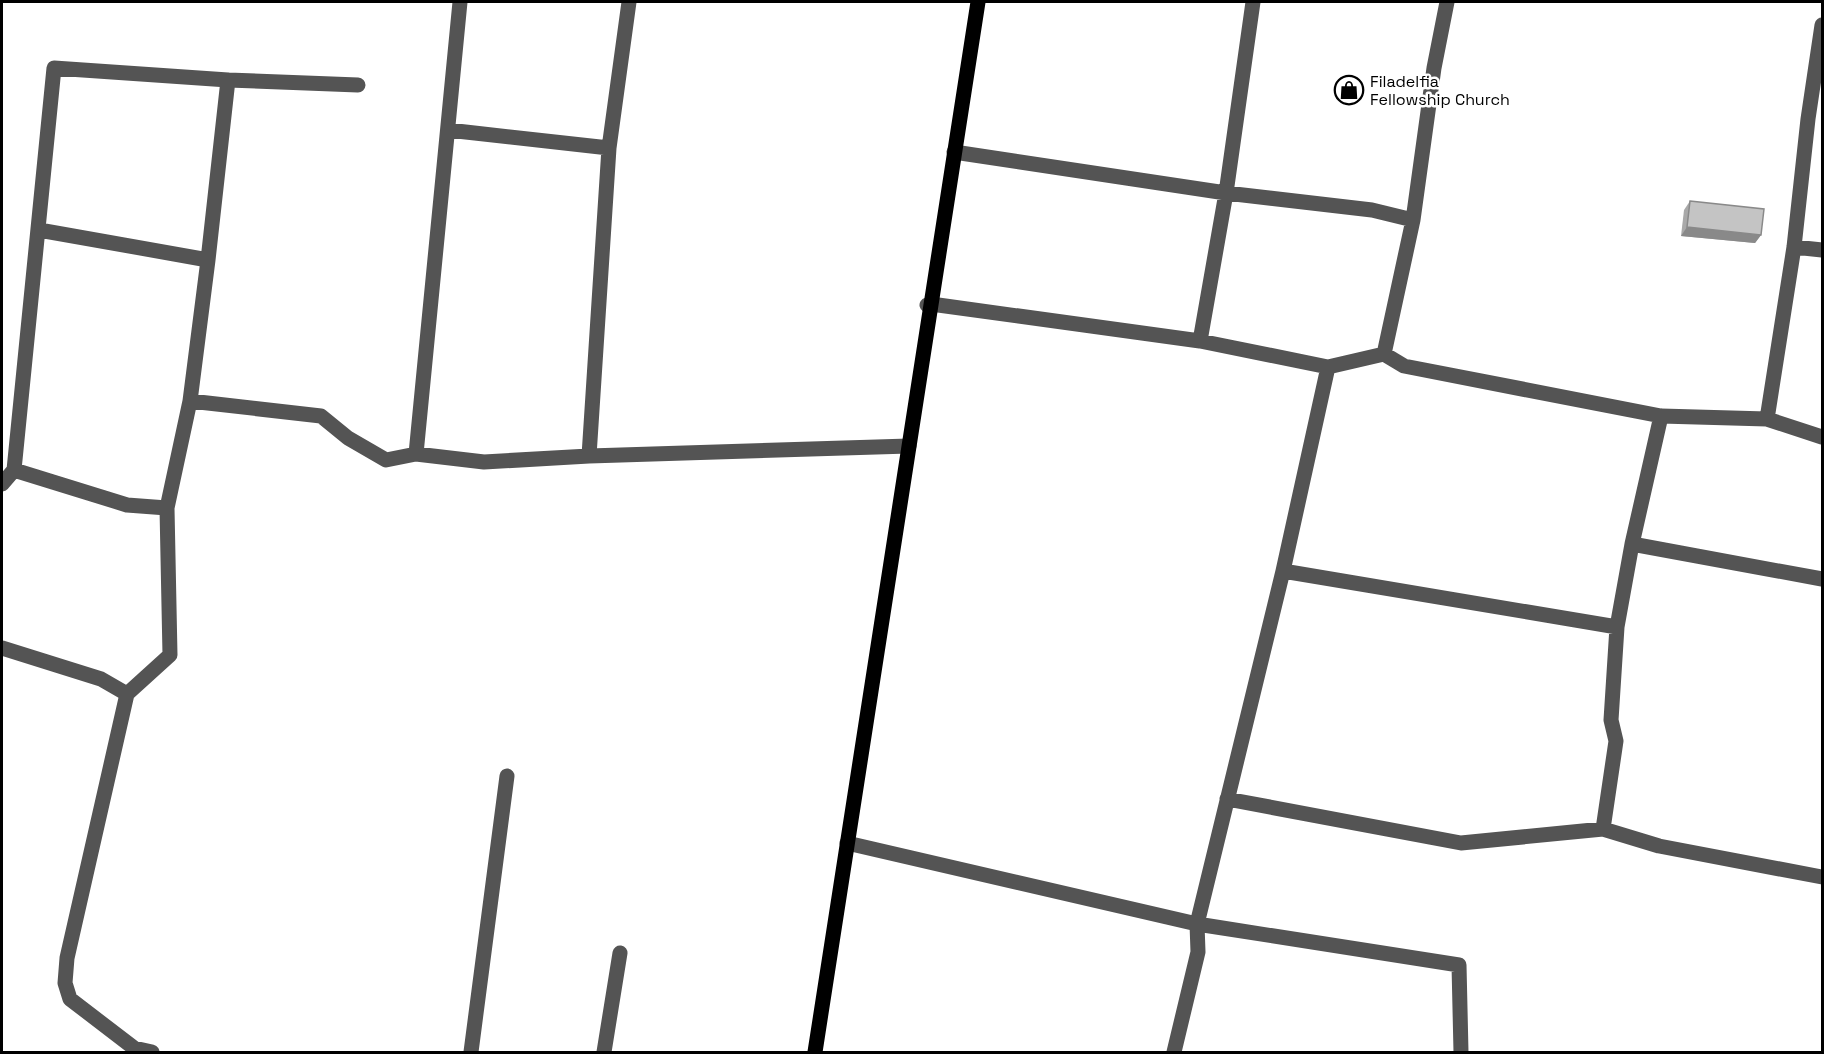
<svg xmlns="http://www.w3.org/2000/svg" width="1824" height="1054" font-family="'Space Grotesk',sans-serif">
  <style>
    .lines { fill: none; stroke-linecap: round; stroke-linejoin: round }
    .minor { stroke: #545454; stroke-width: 15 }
    .major { stroke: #000; stroke-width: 15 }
    .wall { fill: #a9a9a9 }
    .shaded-wall { fill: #898989 }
    .building { fill: #c4c4c4; stroke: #898989; stroke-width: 1.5 }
    .labels { text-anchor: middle; stroke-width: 5; stroke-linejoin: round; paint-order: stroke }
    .poi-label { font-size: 16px; fill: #000; stroke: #fff; text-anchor: start }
  </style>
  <rect width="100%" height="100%" fill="#fff"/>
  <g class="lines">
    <path class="minor" d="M 448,130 L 609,148
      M 954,152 L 1226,193 L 1372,210 L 1413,220
      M 39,230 L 208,260
      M 1794,247 L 1822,250
      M 927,305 L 931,304 L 1200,341 L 1328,367 L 1384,354 L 1404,366 L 1661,416 L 1767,419 L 1822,437
      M 1200,341 L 1226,193 L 1253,2
      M 1384,354 L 1413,220 L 1434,68 L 1447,2
      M 190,401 L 321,416 L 348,438 L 386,460 L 416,454 L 484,462 L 589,456 L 909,446
      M 1767,419 L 1794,247 L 1808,119 L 1822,25
      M 416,454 L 460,2
      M 589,456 L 609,148 L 629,2
      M 14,470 L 127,505 L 167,508
      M 2,484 L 14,470 L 54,68 L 228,80 L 358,85
      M 1632,544 L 1822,579
      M 1283,571 L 1617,627
      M 2,648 L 101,679 L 127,694
      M 1227,799 L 1461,843 L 1603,829 L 1659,846 L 1822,877
      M 1603,829 L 1616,741 L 1611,720 L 1617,627 L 1632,544 L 1661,416
      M 847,843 L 1197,924 L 1459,965 L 1461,1052
      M 152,1052 L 134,1048 L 70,999 L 65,983 L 67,958 L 127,694 L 170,655 L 167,508 L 190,401 L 208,260 L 228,80
      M 471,1052 L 507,776
      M 604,1052 L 620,953
      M 1174,1052 L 1198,952 L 1197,924 L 1283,571 L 1328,367"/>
    <path class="major" d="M 815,1052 L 978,2"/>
  </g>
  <path class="wall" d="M 1690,201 L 1761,235 L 1755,243 L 1681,236 L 1684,210 Z"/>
  <path class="shaded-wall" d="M 1687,227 L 1761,235 L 1755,243 L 1681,236 Z"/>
  <path class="building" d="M 1690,201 L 1764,209 L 1761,235 L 1687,227 Z"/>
  <defs>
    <g id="shop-ring" transform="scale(1.5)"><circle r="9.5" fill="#fff" stroke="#000" stroke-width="1.5"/><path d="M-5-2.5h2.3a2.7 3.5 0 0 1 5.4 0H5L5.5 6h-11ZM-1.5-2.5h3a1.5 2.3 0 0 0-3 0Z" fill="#000"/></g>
  </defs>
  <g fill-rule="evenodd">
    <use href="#shop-ring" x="1349" y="90"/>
  </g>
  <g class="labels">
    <g class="poi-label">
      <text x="1370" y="87">Filadelfia<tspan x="1370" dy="18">Fellowship Church</tspan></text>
    </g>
  </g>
  <rect width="1824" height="1054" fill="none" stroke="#000000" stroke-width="6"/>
</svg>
